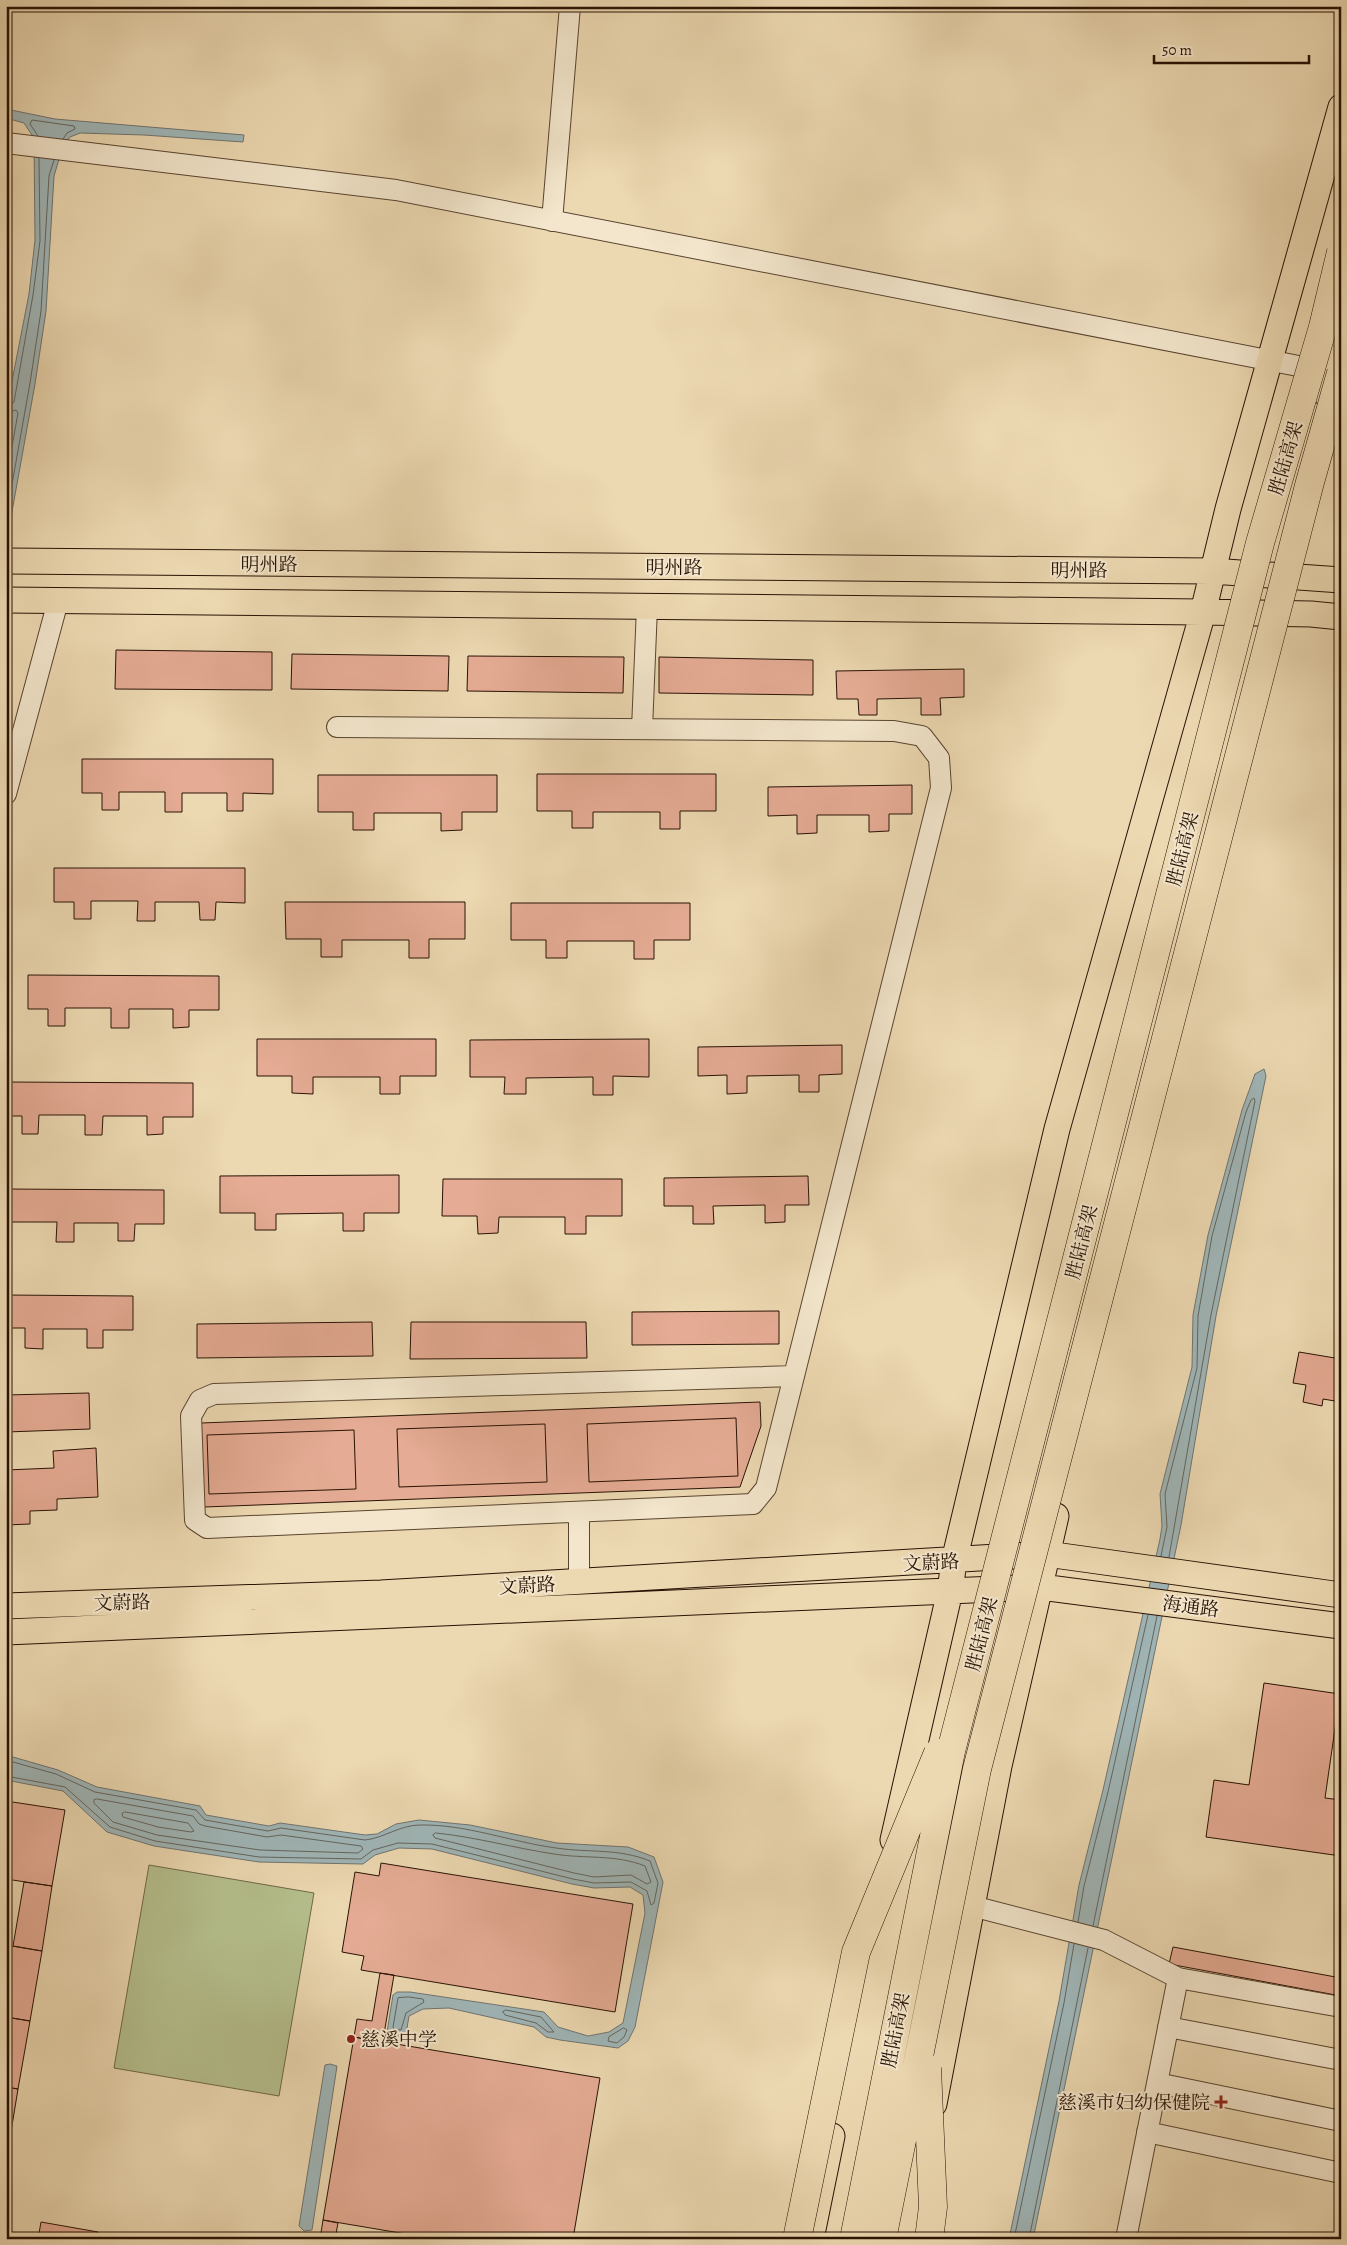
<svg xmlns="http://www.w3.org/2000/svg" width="1347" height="2245" font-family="Alegreya,'Noto Serif SC',serif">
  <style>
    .green { fill: #b5bf8d; stroke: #6e6848 }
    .water { fill: #9fb6b8; stroke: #6f7470 }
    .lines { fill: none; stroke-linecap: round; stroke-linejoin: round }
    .shore { stroke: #64645e; stroke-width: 1 }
    .building { fill: #e5ab94; stroke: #281204 }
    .minor-casing { stroke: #59442f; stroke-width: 22 }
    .major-casing { stroke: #281204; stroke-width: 27 }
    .minor { stroke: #f3e6cc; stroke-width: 20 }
    .major { stroke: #ecd8b1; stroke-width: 25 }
    .highway-bridge-casing { stroke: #281204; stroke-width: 29; stroke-linecap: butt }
    .highway-bridge { stroke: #ecd8b1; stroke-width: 28 }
    .poi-dot { fill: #8f2418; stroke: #f3e6cc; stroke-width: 2 }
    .labels { text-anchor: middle; stroke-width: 4; stroke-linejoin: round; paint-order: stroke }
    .street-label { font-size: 19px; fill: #281204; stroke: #f3e6cc }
    .poi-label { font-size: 19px; fill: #281204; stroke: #f3e6cc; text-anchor: start }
  </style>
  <rect width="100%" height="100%" fill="#ecd8b1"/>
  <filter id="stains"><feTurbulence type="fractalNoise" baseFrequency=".004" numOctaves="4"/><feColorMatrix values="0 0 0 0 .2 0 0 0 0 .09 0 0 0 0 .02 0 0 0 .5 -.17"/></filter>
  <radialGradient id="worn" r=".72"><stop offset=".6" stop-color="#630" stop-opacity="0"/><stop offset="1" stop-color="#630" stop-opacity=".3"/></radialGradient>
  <path class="green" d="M 149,1865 L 314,1893 L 279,2096 L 114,2068 Z"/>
  <path class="water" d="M 6,109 L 55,119 L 244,135 L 243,142 L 144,135 L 80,133 L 70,137 L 63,146 L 54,176 L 46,311 L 35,384 L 6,545 L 6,412 L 29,294 L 35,240 L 34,138 L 24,123 L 6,118 Z
    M 1264,1069 L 1266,1076 L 1216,1316 L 1181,1525 L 1033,2239 L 1009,2239 L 1059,2001 L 1079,1885 L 1103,1790 L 1160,1539 L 1162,1526 L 1160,1494 L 1192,1367 L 1193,1315 L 1208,1235 L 1242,1110 L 1255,1074 Z
    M 6,1755 L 58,1770 L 97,1787 L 200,1806 L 206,1815 L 269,1826 L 280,1823 L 365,1835 L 377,1834 L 396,1824 L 419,1820 L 470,1825 L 557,1843 L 628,1847 L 654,1857 L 663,1882 L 635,2027 L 628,2041 L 618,2048 L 560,2040 L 546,2037 L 534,2027 L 449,2008 L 423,2009 L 409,2016 L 406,2034 L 401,2037 L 387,2032 L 393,1995 L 397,1992 L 410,1992 L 544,2012 L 558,2027 L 588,2036 L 609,2032 L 623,2023 L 645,1913 L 643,1895 L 630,1887 L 594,1888 L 572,1884 L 432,1849 L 399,1848 L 375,1855 L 363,1864 L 259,1862 L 154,1846 L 107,1832 L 63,1791 L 6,1780 Z
    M 330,2064 L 337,2066 L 312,2230 L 304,2231 L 299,2226 L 325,2065 Z"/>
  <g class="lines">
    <path class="shore" d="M 38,136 L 30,124 L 32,120 L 74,126 L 75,129 L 67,133 L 63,139
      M 6,406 L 11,405 L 14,402 L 33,295 L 40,241 L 39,158
      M 6,413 L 16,410 L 18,413 L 6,480
      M 6,518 L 30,383 L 41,311 L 49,176 L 54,160
      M 1161,1556 L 1167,1527 L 1165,1494 L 1197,1368 L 1198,1316 L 1212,1236 L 1246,1112 L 1251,1100 L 1254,1098 L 1255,1101 L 1211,1315 L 1169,1557
      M 6,1760 L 56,1774 L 95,1792 L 196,1810 L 205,1820 L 268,1831 L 281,1828 L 365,1840 C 384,1838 400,1825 420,1825 C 466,1824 511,1842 556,1848 C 589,1853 618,1848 650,1861 L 658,1883 L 654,1903 L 651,1905 L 647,1891 L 631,1882 L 594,1883 L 573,1879 L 432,1844 L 398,1843 L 373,1850 L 361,1859 L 259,1857 L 155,1841 L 110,1827 L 65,1787 L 6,1776
      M 97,1799 L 193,1816 L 199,1824 L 205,1826 L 267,1837 L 281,1835 L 361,1846 L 363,1849 L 358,1853 L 260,1850 L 157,1835 L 113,1822 L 94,1803 L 94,1800 Z
      M 125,1812 L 188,1823 L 194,1831 L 191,1832 L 158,1827 L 123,1817 L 122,1814 Z
      M 436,1833 C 476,1837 514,1848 554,1854 C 584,1859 615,1854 645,1866 L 651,1882 L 647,1884 L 631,1875 L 594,1877 L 574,1873 L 435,1838 L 433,1835 Z
      M 1078,1922 L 1084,1886 L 1108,1792 L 1148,1615
      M 1093,1926 L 1157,1616
      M 409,1997 L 423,1999 L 424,2002 L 406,2013 L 401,2030 L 394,2029 L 393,2027 L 398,1998 Z
      M 506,2010 L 541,2017 L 554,2032 L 548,2032 L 536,2023 L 505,2015 L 503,2012 Z
      M 624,2028 L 627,2030 L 624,2037 L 617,2043 L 608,2041 L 609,2037 Z
      M 1014,2239 L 1064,2003 L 1074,1944
      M 1029,2239 L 1088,1948"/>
  </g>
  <path class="building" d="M 116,650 L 272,652 L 272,690 L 115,689 Z
    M 292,654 L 449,656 L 448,691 L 291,689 Z
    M 468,656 L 624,657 L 623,693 L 467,691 Z
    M 659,657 L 813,660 L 813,695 L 659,693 Z
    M 964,669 L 964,697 L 940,698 L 941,715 L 921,715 L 921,698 L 877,699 L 877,715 L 859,715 L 858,699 L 837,699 L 836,671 Z
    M 82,759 L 273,759 L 273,794 L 243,793 L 243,811 L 227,811 L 227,793 L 182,793 L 182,812 L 165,812 L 165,792 L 119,792 L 119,810 L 102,810 L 102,793 L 82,793 Z
    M 537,774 L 716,774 L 716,811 L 680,811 L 680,829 L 660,829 L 660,812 L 593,812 L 593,828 L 572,828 L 572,811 L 537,811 Z
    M 318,775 L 497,775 L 497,812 L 462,812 L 462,830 L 441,831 L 441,813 L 374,813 L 374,830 L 353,830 L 353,812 L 318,812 Z
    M 912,785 L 912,814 L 889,814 L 889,831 L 869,832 L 869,815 L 817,815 L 817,833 L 797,834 L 797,815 L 768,816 L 768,787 Z
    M 54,868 L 245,868 L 245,903 L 216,902 L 215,920 L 200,920 L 199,902 L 155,902 L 155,921 L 137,921 L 138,901 L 91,901 L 91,919 L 74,919 L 74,902 L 54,902 Z
    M 285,902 L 465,902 L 465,939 L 429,939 L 429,958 L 409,958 L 409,940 L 342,940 L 342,957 L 321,957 L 321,939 L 286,939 Z
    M 511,903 L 690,903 L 690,940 L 654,940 L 654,959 L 634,959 L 634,941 L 567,941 L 567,958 L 546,958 L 546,940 L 511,940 Z
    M 28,975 L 219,976 L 219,1010 L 189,1010 L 189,1027 L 173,1028 L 173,1009 L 129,1009 L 129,1028 L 111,1028 L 111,1008 L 65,1008 L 65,1026 L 48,1026 L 48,1009 L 28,1009 Z
    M 257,1039 L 436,1039 L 436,1076 L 400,1076 L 400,1094 L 380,1094 L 380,1077 L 313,1077 L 313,1094 L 292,1093 L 292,1076 L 257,1076 Z
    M 649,1039 L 649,1077 L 613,1076 L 613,1095 L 593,1095 L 593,1077 L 526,1078 L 526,1094 L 504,1094 L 505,1077 L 470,1077 L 470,1040 Z
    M 842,1045 L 842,1074 L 819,1075 L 819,1092 L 799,1092 L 799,1075 L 747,1076 L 747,1093 L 727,1094 L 727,1075 L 698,1076 L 698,1047 Z
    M 6,1082 L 193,1083 L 193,1117 L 163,1117 L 163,1134 L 147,1135 L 147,1116 L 103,1116 L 102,1135 L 85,1135 L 85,1115 L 39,1115 L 38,1134 L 22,1134 L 22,1116 L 6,1116 Z
    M 399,1175 L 399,1213 L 364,1213 L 364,1231 L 343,1231 L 343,1213 L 276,1214 L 276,1230 L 255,1230 L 255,1213 L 220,1213 L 220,1176 Z
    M 808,1176 L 809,1205 L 785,1205 L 785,1222 L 765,1223 L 765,1205 L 713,1206 L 714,1224 L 693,1224 L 693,1206 L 664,1206 L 664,1178 Z
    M 443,1179 L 622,1179 L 622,1216 L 586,1216 L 586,1234 L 565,1234 L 565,1217 L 499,1217 L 498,1233 L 478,1234 L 477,1216 L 442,1216 Z
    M 6,1189 L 164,1190 L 164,1224 L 135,1224 L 134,1241 L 118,1241 L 118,1223 L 74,1223 L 74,1242 L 56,1242 L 57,1222 L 10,1222 L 10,1241 L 6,1241 Z
    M 6,1295 L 133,1296 L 133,1330 L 103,1330 L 103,1348 L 87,1348 L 87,1329 L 43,1329 L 43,1349 L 25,1348 L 25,1328 L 6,1328 Z
    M 779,1311 L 779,1344 L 632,1345 L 632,1312 Z
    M 372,1322 L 373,1356 L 197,1358 L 197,1324 Z
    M 411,1322 L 586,1322 L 587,1358 L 410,1359 Z
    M 1299,1352 L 1341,1359 L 1341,1402 L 1323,1399 L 1322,1406 L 1303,1402 L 1306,1385 L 1293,1383 Z
    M 89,1393 L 90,1429 L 6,1432 L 6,1395 Z
    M 760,1402 L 761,1426 L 740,1487 L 204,1507 L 201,1423 Z
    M 736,1418 L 738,1476 L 589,1482 L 587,1424 Z
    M 545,1424 L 547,1482 L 399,1487 L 397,1429 Z
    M 354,1430 L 356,1489 L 209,1494 L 207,1435 Z
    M 96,1448 L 98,1497 L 57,1499 L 57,1510 L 30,1511 L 30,1524 L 6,1525 L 6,1470 L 54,1468 L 53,1451 Z
    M 1264,1683 L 1340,1694 L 1325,1798 L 1341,1800 L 1341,1856 L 1206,1837 L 1214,1780 L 1249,1785 Z
    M 6,1801 L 65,1810 L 52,1886 L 6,1879 Z
    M 381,1863 L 633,1904 L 615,2012 L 361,1970 L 364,1956 L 342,1952 L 355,1872 L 379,1876 Z
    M 24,1882 L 52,1886 L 42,1951 L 13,1946 Z
    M 6,1945 L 42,1951 L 30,2021 L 6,2017 Z
    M 1173,1947 L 1341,1978 L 1341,1996 L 1169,1964 Z
    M 380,1973 L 394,1975 L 384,2034 L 371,2032 L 370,2040 L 354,2037 L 357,2019 L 372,2021 Z
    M 6,2017 L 30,2021 L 18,2089 L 6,2087 Z
    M 354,2037 L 600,2078 L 573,2239 L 436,2239 L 323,2220 Z
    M 6,2087 L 18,2089 L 7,2156 L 6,2156 Z
    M 323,2220 L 338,2223 L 335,2239 L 320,2239 Z
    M 41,2222 L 98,2232 L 97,2239 L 38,2239 Z"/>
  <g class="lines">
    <g class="minor-casing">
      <path id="minor" d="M 6,143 L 396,190 L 1324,371
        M 552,221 L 570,6
        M 337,727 L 894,731 L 922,736 L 939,758 L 941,788 L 766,1488 L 753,1504 L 207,1528 L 195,1520 L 191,1416 L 200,1400 L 214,1394 L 794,1376
        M 642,729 L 647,607
        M 6,794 L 58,601
        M 579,1512 L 579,1582
        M 972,1906 L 1104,1940 L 1178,1978 L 1341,2007
        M 1168,2027 L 1341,2060
        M 1157,2083 L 1341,2121
        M 1147,2132 L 1341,2173
        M 1126,2239 L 1178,1978"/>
    </g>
    <g class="major-casing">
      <path id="major" d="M 1325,393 L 1341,338
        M 6,561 L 1212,571 L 1341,580
        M 6,600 L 1203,612 L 1311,614 L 1341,617
        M 6,1606 L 381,1593 L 1047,1554 L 1341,1595
        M 6,1632 L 1041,1587 L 1341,1626
        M 893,1840 L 950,1591 L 954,1561 L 1057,1129 L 1203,612 L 1228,509 L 1341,107
        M 934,2104 L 999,1766 L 1056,1516
        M 811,2239 L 832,2136
        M 908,2239 L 925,2153"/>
    </g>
    <use href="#minor" class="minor"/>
    <use href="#major" class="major"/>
    <g class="highway-bridge-casing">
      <path id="highway-bridge" d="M 927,2068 L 933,2207 L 929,2239
        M 797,2239 L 856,1952 L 938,1753
        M 854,2239 L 951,1751 L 1260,543 L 1323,327 L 1341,252
        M 882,2239 L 977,1769 L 1310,482 L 1341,373"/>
    </g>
    <use href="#highway-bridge" class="highway-bridge"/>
  </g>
  <g class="poi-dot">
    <circle cx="351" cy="2039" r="5"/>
    <path d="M1218.5 2094.5h5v5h5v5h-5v5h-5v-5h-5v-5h5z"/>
  </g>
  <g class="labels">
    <g class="street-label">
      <text transform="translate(1285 458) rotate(-74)" y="7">胜陆高架</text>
      <text x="269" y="571">明州路</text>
      <text x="674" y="574">明州路</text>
      <text x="1079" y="577">明州路</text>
      <text transform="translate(1182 849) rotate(-76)" y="7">胜陆高架</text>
      <text transform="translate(1081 1242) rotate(-76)" y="7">胜陆高架</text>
      <text transform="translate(931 1562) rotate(-3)" y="7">文蔚路</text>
      <text transform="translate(527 1585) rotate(-3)" y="7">文蔚路</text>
      <text transform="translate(122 1602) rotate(-2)" y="7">文蔚路</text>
      <text transform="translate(1191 1606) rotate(7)" y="7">海通路</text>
      <text transform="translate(981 1634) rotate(-76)" y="7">胜陆高架</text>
      <text transform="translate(895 2030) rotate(-79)" y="7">胜陆高架</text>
    </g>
    <g class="poi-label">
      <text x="361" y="2046">慈溪中学</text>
      <text x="1210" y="2109" text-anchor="end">慈溪市妇幼保健院</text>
    </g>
  </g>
  <rect width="1347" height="2245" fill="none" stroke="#ecd8b1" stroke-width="25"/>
  <rect x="8" y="8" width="1332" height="2230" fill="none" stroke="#281204" stroke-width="2.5"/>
  <rect x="12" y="12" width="1322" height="2220" fill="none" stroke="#281204"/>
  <path d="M1154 55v8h155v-8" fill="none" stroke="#281204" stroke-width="2.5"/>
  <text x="1162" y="55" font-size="15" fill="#281204" stroke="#f3e6cc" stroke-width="4" paint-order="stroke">50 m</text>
  <rect width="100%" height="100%" filter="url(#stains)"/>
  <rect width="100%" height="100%" fill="url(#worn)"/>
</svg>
